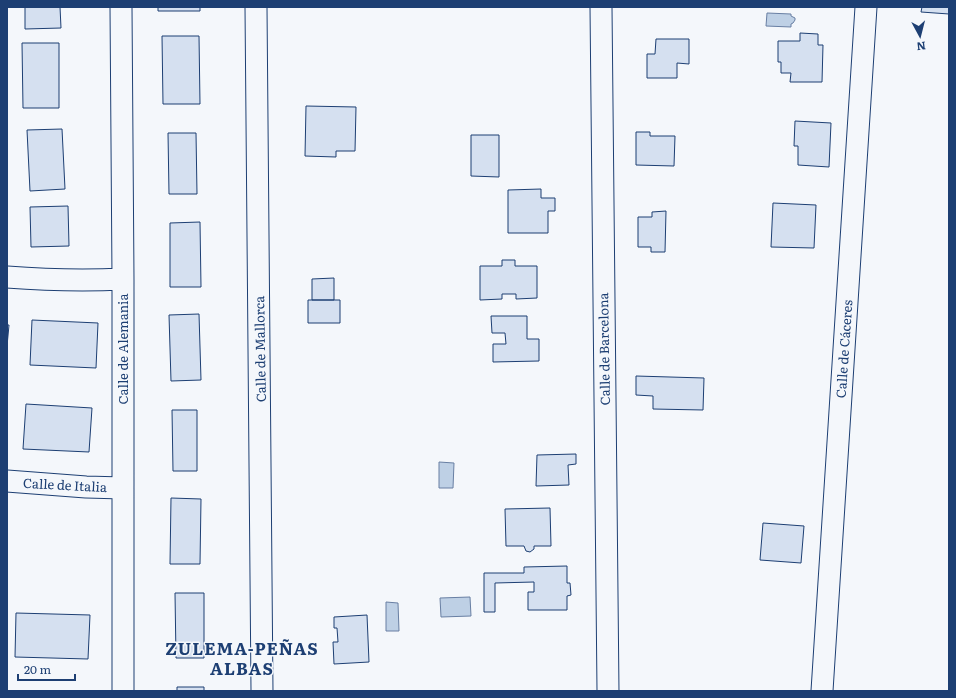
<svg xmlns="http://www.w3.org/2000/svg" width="956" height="698" font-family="Literata,serif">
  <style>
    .water { fill: #bed0e5; stroke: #687fa3 }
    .building { fill: #d5e0f0; stroke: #1d3f73 }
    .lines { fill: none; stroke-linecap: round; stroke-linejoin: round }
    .minor-casing { stroke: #1d3f73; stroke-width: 23 }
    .minor { stroke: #f4f7fb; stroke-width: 21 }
    .labels { text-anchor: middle; stroke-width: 3; stroke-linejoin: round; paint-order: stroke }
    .street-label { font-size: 13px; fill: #1d3f73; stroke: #f4f7fb }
    .district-label { font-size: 17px; font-weight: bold; letter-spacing: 1px; fill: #1d3f73; stroke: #f4f7fb }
  </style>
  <rect width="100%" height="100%" fill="#f4f7fb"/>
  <path class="water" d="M 767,13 L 791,14 L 791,16 L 795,18 L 795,20 L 793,23 L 791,24 L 791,27 L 766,26 Z
    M 439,462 L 454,463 L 453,488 L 439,488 Z
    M 470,597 L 471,616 L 441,617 L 440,598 Z
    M 386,602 L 398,603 L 399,631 L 386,631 Z"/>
  <path class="building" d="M 25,7 L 60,7 L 61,28 L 25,29 Z
    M 158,7 L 200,7 L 200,11 L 158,11 Z
    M 922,7 L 949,7 L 949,14 L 921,12 Z
    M 800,33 L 818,34 L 818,45 L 823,45 L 822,82 L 790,82 L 791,73 L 781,73 L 781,62 L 778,62 L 778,41 L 800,41 Z
    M 162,36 L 199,36 L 200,104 L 163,104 Z
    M 656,39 L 689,39 L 689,64 L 677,63 L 677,78 L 647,78 L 647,54 L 655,54 Z
    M 22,43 L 59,43 L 59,108 L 23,108 Z
    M 306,106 L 356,107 L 355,151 L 336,151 L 336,157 L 305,156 Z
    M 795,121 L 831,123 L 829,167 L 798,165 L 798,146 L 794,146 Z
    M 62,129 L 65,189 L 30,191 L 27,130 Z
    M 636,132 L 650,132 L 650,136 L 675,136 L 674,166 L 636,165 Z
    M 168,133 L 196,133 L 197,194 L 169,194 Z
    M 471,135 L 499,135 L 499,177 L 471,176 Z
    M 541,189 L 541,198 L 555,198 L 555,211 L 548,211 L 548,233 L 508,233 L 508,190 Z
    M 773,203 L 816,205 L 814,248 L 771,247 Z
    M 68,206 L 69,246 L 31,247 L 30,207 Z
    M 666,211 L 665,252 L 651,252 L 651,247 L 638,247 L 638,217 L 652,217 L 652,212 Z
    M 200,222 L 201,287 L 170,287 L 170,223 Z
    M 502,260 L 515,260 L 515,266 L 537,266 L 537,298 L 516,299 L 516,294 L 502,294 L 502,299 L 480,300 L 480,266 L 502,266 Z
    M 334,278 L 334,300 L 312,300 L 312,279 Z
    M 308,300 L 340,300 L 340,323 L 308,323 Z
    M 199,314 L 201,380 L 171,381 L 169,315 Z
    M 491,316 L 527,316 L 527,339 L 539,339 L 539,361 L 493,362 L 493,344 L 506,344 L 505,333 L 492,333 Z
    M 32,320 L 98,323 L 96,368 L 30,365 Z
    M 7,325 L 9,325 L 7,346 Z
    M 636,376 L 704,378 L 703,410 L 653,409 L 653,396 L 636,395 Z
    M 26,404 L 92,408 L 89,452 L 23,449 Z
    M 172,410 L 197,410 L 197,471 L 173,471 Z
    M 576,454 L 576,464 L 568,465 L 569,485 L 536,486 L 537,455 Z
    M 171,498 L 201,499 L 200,564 L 170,564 Z
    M 550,508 L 551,546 L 534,546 L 534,549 L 530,552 L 526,551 L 524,546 L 506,546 L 505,509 Z
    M 763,523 L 804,526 L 801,563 L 760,560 Z
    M 567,566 L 567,583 L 570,583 L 571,595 L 567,596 L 567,610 L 528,610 L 528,592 L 534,592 L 534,582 L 495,583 L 495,612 L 484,612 L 484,573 L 524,573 L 524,567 Z
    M 175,593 L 204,593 L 204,658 L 176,658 Z
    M 16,613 L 90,615 L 88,659 L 15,657 Z
    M 367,615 L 369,662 L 334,664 L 333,642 L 338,642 L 337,628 L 334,628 L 334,617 Z
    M 177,687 L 204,687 L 204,691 L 177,691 Z"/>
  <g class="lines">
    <g class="minor-casing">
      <path id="minor" d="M 121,7 L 123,279 L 123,691
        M 256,7 L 262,691
        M 601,7 L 608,691
        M 7,277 C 46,280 84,281 123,279
        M 7,481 L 86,487 L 123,488
        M 822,691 L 866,7"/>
    </g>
    <use href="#minor" class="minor"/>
  </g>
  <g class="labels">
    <g class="street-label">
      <text transform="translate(123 349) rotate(-90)" y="5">Calle de Alemania</text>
      <text transform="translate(260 349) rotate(-91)" y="5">Calle de Mallorca</text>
      <text transform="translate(604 349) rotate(-91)" y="5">Calle de Barcelona</text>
      <text transform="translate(844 349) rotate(-86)" y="5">Calle de Cáceres</text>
      <text transform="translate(65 485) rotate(3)" y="5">Calle de Italia</text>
    </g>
    <g class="district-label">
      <text x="242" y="655">ZULEMA-PEÑAS<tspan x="242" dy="20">ALBAS</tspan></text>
    </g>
  </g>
  <rect width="956" height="698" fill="none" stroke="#1d3f73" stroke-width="16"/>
  <g transform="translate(920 36) rotate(173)" stroke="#f4f7fb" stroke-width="3" paint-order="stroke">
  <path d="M0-3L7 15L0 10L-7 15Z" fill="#1d3f73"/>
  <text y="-6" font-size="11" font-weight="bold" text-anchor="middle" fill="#1d3f73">N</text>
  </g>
  <path d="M18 674v6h57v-6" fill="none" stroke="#1d3f73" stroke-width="2"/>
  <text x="24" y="674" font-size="12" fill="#1d3f73" stroke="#f4f7fb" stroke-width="3" paint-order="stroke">20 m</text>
</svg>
